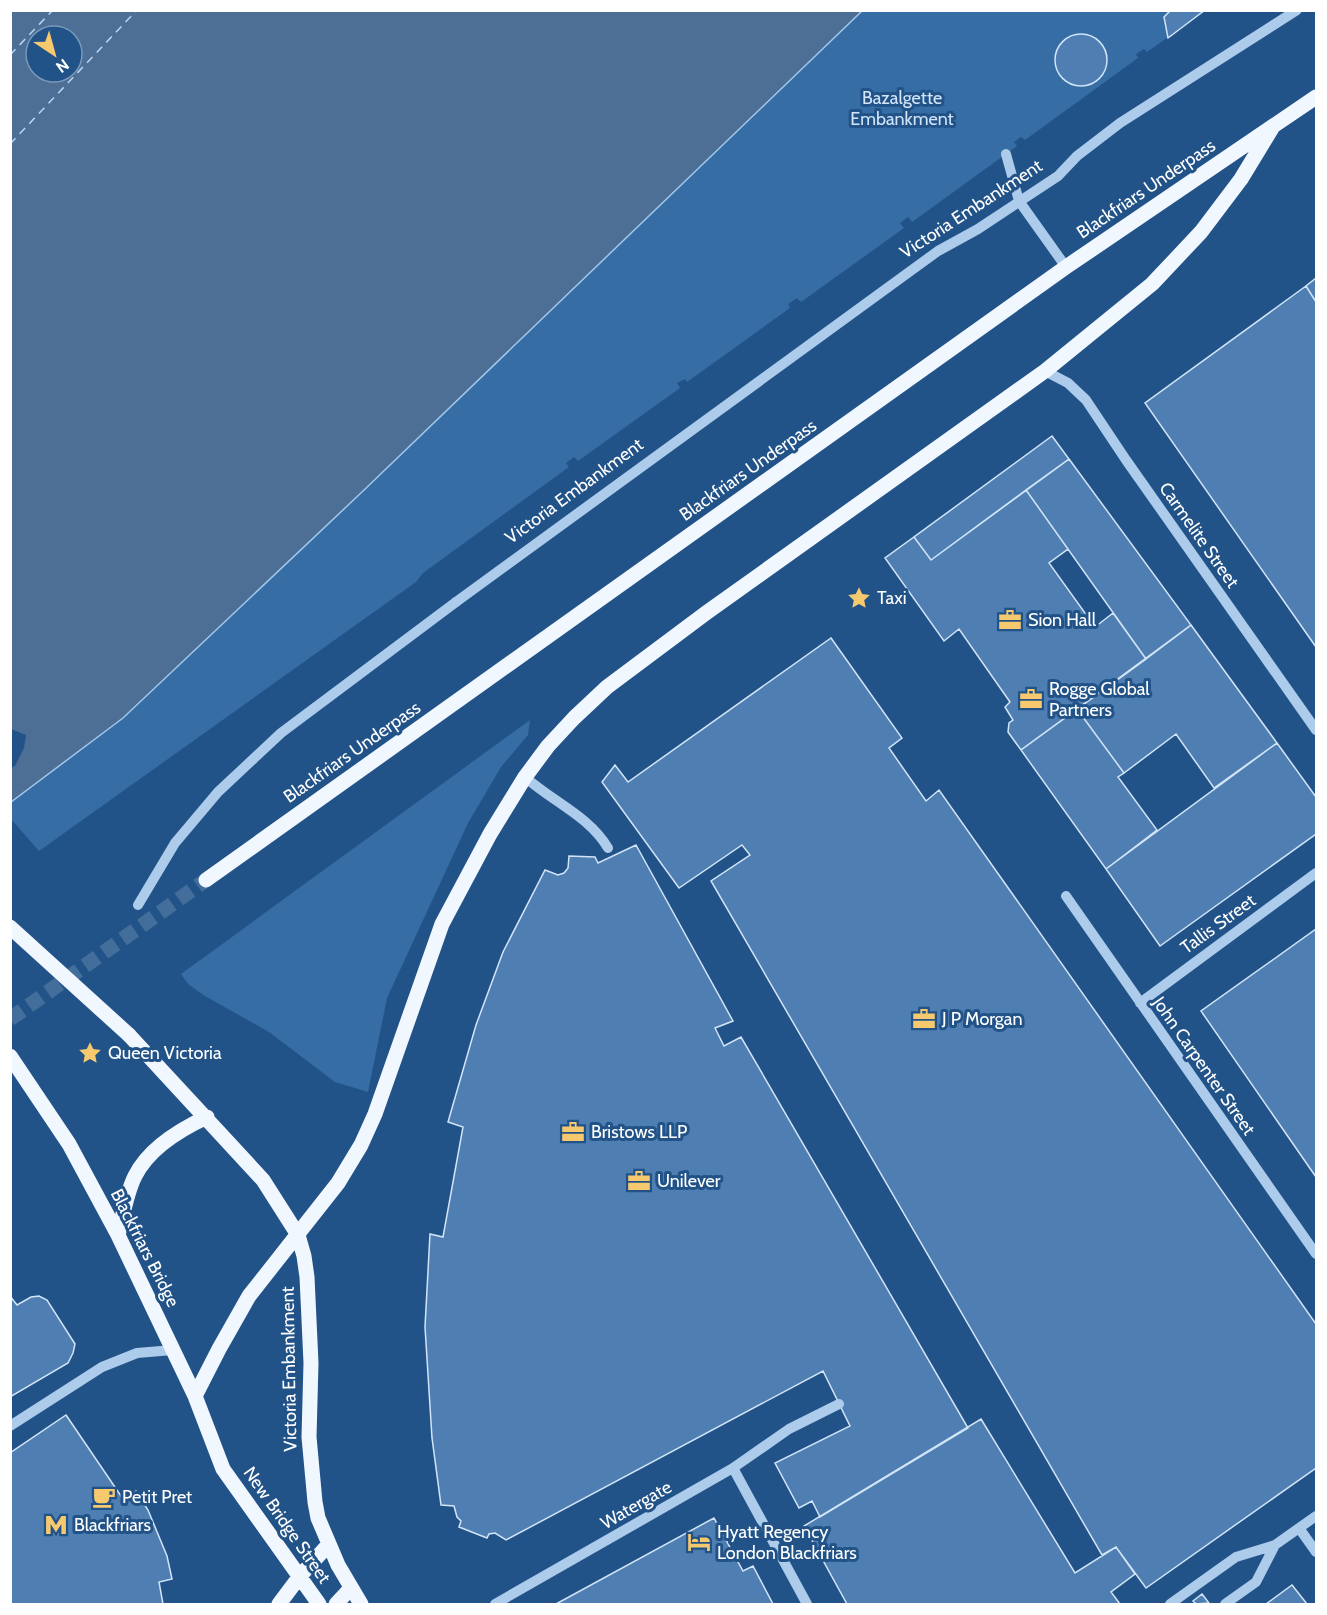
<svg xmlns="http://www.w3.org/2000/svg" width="1327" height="1615" font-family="Cabin,sans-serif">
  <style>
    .green { fill: #366da5 }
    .water { fill: #4d6f95; stroke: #a1c7eb; stroke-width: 1.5; fill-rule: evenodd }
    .pier { fill: #225388 }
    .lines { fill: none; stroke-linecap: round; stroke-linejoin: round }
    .ferry { stroke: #b9d5f1; stroke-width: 1.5; stroke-dasharray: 8 6; stroke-linecap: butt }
    .building { fill: #4f7fb2; stroke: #d2e4f7; stroke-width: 1.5 }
    .major-tunnel { stroke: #436d9a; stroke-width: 15; stroke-dasharray: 15 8; stroke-linecap: butt }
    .minor { stroke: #adcbea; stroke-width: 10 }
    .major { stroke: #f1f7fe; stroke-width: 15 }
    .minor-bridge { stroke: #adcbea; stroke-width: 10 }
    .major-bridge { stroke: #f1f7fe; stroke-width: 15 }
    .labels { text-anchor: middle; stroke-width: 6; stroke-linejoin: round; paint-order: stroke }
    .park-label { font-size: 18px; fill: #d2e4f7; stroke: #225388 }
    .street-label { font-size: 18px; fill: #fff; stroke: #225388 }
    .poi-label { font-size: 18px; fill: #fff; stroke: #225388; text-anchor: start }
  </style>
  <rect width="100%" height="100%" fill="#225388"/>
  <path class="green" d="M 862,11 L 1205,11 L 1147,52 L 1144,49 L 1136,54 L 1138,58 L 1025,140 L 1021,137 L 1014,142 L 1017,146 L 912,222 L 908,217 L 900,223 L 904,228 L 801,302 L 797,298 L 788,304 L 790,308 L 687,382 L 685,379 L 677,383 L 680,388 L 578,461 L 574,457 L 566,463 L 569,467 L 423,573 L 416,582 L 39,851 L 11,819 L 10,793 L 15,799 L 123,718 L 363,491 Z
    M 530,720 L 528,735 L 501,767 L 468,823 L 387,998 L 368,1092 L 335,1082 L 269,1032 L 205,996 L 188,984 L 181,974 Z"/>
  <path class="water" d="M 11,11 L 862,11 L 363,491 L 123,718 L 11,802 ZM 36,36 L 72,36 L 72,72 L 36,72 Z"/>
  <path class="pier" d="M 11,729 L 26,735 L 24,748 L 15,766 L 11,768 Z"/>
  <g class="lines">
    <path class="ferry" d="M 10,55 L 53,10
      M 10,144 L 137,10"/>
  </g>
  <path class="building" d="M 1171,10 L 1205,10 L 1168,38 L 1164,17 Z
    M1055 60a26 26 0 1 1 52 0a26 26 0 1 1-52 0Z
    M 1316,278 L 1316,302 L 1306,286 Z
    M 1306,286 L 1316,302 L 1316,647 L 1145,403 Z
    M 1052,436 L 1069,459 L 931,560 L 914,537 Z
    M 1069,459 L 1191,625 L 1146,659 L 1026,490 Z
    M 1026,490 L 1068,549 L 1049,563 L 1095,627 L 1113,613 L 1146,659 L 1021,750 L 1008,732 L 1009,723 L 1013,720 L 1005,707 L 1010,702 L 959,629 L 944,641 L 885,558 L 914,537 L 931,560 Z
    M 1191,625 L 1277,743 L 1214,788 L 1176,734 L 1124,773 L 1077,709 Z
    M 831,638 L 902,738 L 889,748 L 926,801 L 939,790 L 1316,1324 L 1316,1468 L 1146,1588 L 1116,1547 L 1102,1555 L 711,881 L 750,855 L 742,845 L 679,888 L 602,782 L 615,765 L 628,782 Z
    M 1077,709 L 1124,773 L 1118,777 L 1157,830 L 1106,869 L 1021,750 Z
    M 1277,743 L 1316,797 L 1316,834 L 1160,946 L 1106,869 Z
    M 636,845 L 733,1021 L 715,1028 L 724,1046 L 741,1037 L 968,1428 L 820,1517 L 812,1501 L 799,1508 L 775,1463 L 850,1426 L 823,1371 L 506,1540 L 495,1533 L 489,1534 L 487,1538 L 459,1527 L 461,1521 L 457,1517 L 454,1506 L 441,1505 L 432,1438 L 425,1327 L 430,1234 L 443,1237 L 463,1127 L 448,1122 L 476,1025 L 503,952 L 545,870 L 558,875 L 564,873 L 568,868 L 569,856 L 595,857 L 598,863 Z
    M 1316,929 L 1316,1177 L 1201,1011 Z
    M 10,1296 L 17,1305 L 31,1297 L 39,1296 L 47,1300 L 75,1344 L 73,1353 L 68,1363 L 10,1397 Z
    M 66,1415 L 123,1499 L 136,1491 L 148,1510 L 167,1556 L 172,1579 L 159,1582 L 163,1604 L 10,1604 L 10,1453 Z
    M 981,1419 L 1075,1573 L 1116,1547 L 1135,1574 L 1111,1592 L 1120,1604 L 847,1604 L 804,1526 Z
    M 714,1518 L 743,1571 L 753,1566 L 773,1604 L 556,1604 Z
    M 1292,1585 L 1307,1604 L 1266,1604 Z
    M 1202,1594 L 1209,1603 L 1196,1604 L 1193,1601 Z"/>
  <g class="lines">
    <path class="major-tunnel" d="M 10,1019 L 206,880"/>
    <path class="minor" d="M 1006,154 L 1019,201 L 1066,267
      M 1045,371 L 1068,383 L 1086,400 L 1126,460 L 1316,730
      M 456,602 L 938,251 L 978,229 L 1058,176 L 1077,156 L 1120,123 L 1297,10
      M 525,777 C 553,802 589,816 608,848
      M 1066,896 L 1316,1254
      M 1140,1003 L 1316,873
      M 10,1426 L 102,1367 L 137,1353 L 173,1350
      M 733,1468 L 807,1604
      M 1299,1528 L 1316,1552
      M 495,1604 L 733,1468 L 789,1429 L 839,1404
      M 1170,1604 L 1236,1557 L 1275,1545 L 1316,1516
      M 1225,1604 L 1256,1582 L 1275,1545"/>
    <path class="major" d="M 206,880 L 1066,267 L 1316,97
      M 129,1035 L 263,1180 L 298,1235 L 304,1256 L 307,1277 L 311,1363 L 309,1437 L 315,1502 L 318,1518 L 338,1565 L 361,1604
      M 10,1056 L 69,1144 L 118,1235 L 195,1396 L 223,1469 L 319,1604
      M 118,1235 C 123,1216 126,1194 135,1176 C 149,1148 179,1130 207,1117
      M 195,1396 L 219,1349 L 249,1296 L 338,1183 L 361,1145 L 375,1114 L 442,924 L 490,834 L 525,777 L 548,746 L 574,718 L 607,687 L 706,613 L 1045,371 L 1152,284 L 1201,232 L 1241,179 L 1272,128
      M 279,1604 L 300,1576 L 329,1544
      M 336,1604 L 350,1589"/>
    <path class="minor-bridge" d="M 138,905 L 175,843 L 218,792 L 281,733 L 456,602"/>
    <path class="major-bridge" d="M 10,927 L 129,1035"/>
  </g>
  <defs>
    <g id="sight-bare" transform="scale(1.8)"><path d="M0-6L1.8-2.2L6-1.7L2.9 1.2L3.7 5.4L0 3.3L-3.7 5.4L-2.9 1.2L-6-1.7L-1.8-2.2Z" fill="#f6c96f" stroke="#225388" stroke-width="2.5" paint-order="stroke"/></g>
    <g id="office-bare" transform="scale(1.8)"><path d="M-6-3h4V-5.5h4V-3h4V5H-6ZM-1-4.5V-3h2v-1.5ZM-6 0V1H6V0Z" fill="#f6c96f" stroke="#225388" stroke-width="2.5" paint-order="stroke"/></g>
    <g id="cafe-bare" transform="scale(1.8)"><path d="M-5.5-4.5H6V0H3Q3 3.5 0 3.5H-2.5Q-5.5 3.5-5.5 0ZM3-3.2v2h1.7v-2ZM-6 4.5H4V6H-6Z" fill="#f6c96f" stroke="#225388" stroke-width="2.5" paint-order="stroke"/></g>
    <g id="metro-bare" transform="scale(1.8)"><path d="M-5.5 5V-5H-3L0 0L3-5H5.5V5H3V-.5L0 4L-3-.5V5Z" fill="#f6c96f" stroke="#225388" stroke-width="2.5" paint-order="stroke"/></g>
    <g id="hotel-bare" transform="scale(1.8)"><path d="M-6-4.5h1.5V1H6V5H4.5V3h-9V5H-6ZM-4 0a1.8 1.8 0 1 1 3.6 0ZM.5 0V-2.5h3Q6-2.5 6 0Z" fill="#f6c96f" stroke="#225388" stroke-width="2.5" paint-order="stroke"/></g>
  </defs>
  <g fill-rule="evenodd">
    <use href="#sight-bare" x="859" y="598"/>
    <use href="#office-bare" x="1010" y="620"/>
    <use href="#office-bare" x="1031" y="699"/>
    <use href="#office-bare" x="924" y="1019"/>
    <use href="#sight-bare" x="90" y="1053"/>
    <use href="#office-bare" x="573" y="1132"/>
    <use href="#office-bare" x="639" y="1181"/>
    <use href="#cafe-bare" x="104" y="1497"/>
    <use href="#metro-bare" x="56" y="1525"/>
    <use href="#hotel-bare" x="699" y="1542"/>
  </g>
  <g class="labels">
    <g class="park-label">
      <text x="902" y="104">Bazalgette<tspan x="902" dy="21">Embankment</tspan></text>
    </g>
    <g class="street-label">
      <text transform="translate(1146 189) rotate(-34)" y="6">Blackfriars Underpass</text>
      <text transform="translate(971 209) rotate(-33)" y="6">Victoria Embankment</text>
      <text transform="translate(748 470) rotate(-35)" y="6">Blackfriars Underpass</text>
      <text transform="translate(574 491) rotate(-36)" y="6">Victoria Embankment</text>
      <text transform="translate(1199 535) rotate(55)" y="6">Carmelite Street</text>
      <text transform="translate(352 752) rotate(-35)" y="6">Blackfriars Underpass</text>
      <text transform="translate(1218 924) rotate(-36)" y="6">Tallis Street</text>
      <text transform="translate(1204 1066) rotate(55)" y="6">John Carpenter Street</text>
      <text transform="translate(145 1248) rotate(63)" y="6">Blackfriars Bridge</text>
      <text transform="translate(289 1369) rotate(-91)" y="6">Victoria Embankment</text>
      <text transform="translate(636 1505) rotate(-30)" y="6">Watergate</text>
      <text transform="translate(287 1525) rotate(55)" y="6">New Bridge Street</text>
    </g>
    <g class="poi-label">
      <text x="877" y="604">Taxi</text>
      <text x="1028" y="626">Sion Hall</text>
      <text x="1049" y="695">Rogge Global<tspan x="1049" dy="21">Partners</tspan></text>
      <text x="942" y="1025">J P Morgan</text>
      <text x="108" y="1059">Queen Victoria</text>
      <text x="591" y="1138">Bristows LLP</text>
      <text x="657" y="1187">Unilever</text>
      <text x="122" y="1503">Petit Pret</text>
      <text x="74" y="1531">Blackfriars</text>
      <text x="717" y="1538">Hyatt Regency<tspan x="717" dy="21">London Blackfriars</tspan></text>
    </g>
  </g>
  <rect width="1327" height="1615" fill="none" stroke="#ffffff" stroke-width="24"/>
  <g transform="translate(54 54) rotate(144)"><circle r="28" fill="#225388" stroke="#7a98b8" stroke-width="1.5"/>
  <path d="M0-4.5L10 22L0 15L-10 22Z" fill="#f6c96f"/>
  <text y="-9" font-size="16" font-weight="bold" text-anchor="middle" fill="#ffffff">N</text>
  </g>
</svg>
